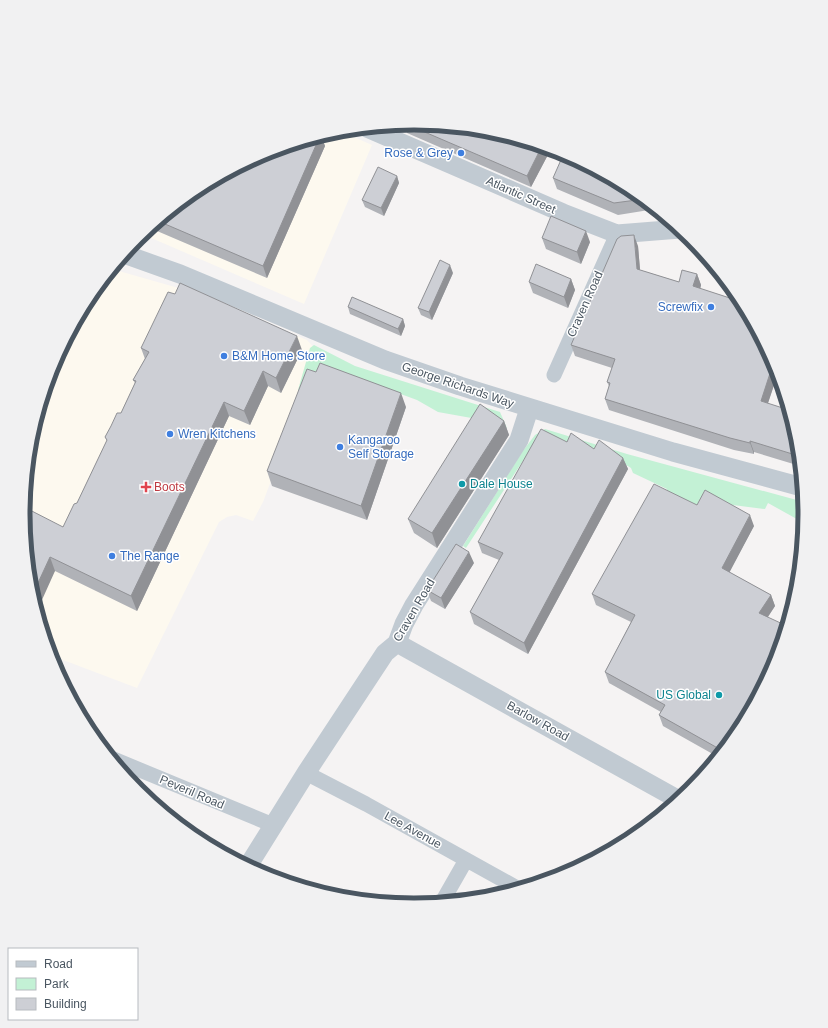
<svg xmlns="http://www.w3.org/2000/svg" width="828" height="1028" font-family="Arial,sans-serif">
  <style>
    .commercial { fill: #fdf9ef }
    .green { fill: #c3f1d5 }
    .lines { fill: none; stroke-linecap: round; stroke-linejoin: round }
    .minor { stroke: #c1cad2; stroke-width: 15 }
    .tertiary { stroke: #c1cad2; stroke-width: 19 }
    .wall { fill: #b0b2b7 }
    .shaded-wall { fill: #909195 }
    .building { fill: #cdcfd5; stroke: #909195 }
    .shop-dot { fill: #3f7fe0; stroke: #fff; stroke-width: 1.5 }
    .culture-dot { fill: #0f9aa8; stroke: #fff; stroke-width: 1.5 }
    .health-dot { fill: #e0444e; stroke: #fff; stroke-width: 1.5 }
    .labels { text-anchor: middle; stroke-width: 3; stroke-linejoin: round; paint-order: stroke }
    .shop-label { font-size: 12px; fill: #366cbe; stroke: #fff; text-anchor: start }
    .street-label { font-size: 12px; fill: #4a5661; stroke: #fff }
    .culture-label { font-size: 12px; fill: #0d838f; stroke: #fff; text-anchor: start }
    .health-label { font-size: 12px; fill: #be3a42; stroke: #fff; text-anchor: start }
    .rim { fill: none; stroke: #4a5661; stroke-width: 5 }
  </style>
  <rect width="100%" height="100%" fill="#f5f3f3"/>
  <path class="commercial" d="M 338,130 L 372,145 L 304,304 L 142,234 L 197,189 L 265,153 Z
    M 112,269 L 189,291 L 307,340 L 324,359 L 310,378 L 263,502 L 253,521 L 236,515 L 227,517 L 219,522 L 137,688 L 50,655 L 30,590 L 23,514 L 31,438 L 53,364 L 89,297 Z"/>
  <path class="green" d="M 314,345 L 355,366 L 500,412 L 507,428 L 486,418 L 477,419 L 438,412 L 417,400 L 327,367 C 313,369 309,381 304,394 L 298,390 L 310,348 Z
    M 545,429 L 627,454 L 804,502 L 804,523 L 768,503 L 765,509 L 725,504 L 696,518 L 665,493 L 667,489 L 633,473 L 631,468 L 604,451 L 575,444 L 532,447 L 466,548 L 463,546 L 522,452 L 535,435 Z"/>
  <g class="lines">
    <path class="minor" d="M 554,375 L 617,234
      M 111,758 L 273,825
      M 306,773 L 366,804 L 519,889
      M 442,902 L 466,860"/>
    <path class="tertiary" d="M 367,128 L 563,213 L 617,234 L 680,229
      M 124,254 L 180,274 L 385,360 L 460,386 L 673,452 L 802,487
      M 397,643 L 679,800
      M 248,866 L 306,773 L 385,653 L 397,643 L 404,624 L 414,605 L 519,440 L 529,409"/>
  </g>
  <path class="wall" d="M 414,123 L 551,149 L 531,187 L 407,133 L 404,124 Z
    M 321,136 L 325,146 L 267,278 L 150,228 L 197,189 L 265,153 Z
    M 397,176 L 399,183 L 384,216 L 365,207 L 362,200 Z
    M 553,178 L 631,189 L 648,203 L 649,210 L 618,215 L 557,189 Z
    M 542,238 L 590,242 L 581,264 L 546,249 Z
    M 638,246 L 640,270 L 679,282 L 697,274 L 701,285 L 700,289 L 775,365 L 778,373 L 768,403 L 798,438 L 800,466 L 754,452 L 754,454 L 734,450 L 609,410 L 605,399 L 609,386 L 607,382 L 612,368 L 575,356 L 571,345 Z
    M 453,273 L 432,320 L 421,315 L 418,308 Z
    M 571,279 L 575,290 L 568,308 L 533,293 L 529,282 Z
    M 348,307 L 403,319 L 405,326 L 401,336 L 350,314 Z
    M 141,348 L 302,350 L 281,393 L 268,386 L 250,425 L 229,416 L 137,611 L 55,571 L 30,590 L 63,527 L 77,503 L 107,441 L 105,437 L 121,413 L 135,383 L 133,380 L 145,359 Z
    M 406,407 L 367,520 L 272,486 L 267,471 Z
    M 504,421 L 509,435 L 437,548 L 414,533 L 408,519 Z
    M 567,442 L 594,449 L 623,458 L 628,469 L 528,654 L 474,624 L 470,612 L 499,560 L 482,553 L 478,542 Z
    M 697,505 L 754,526 L 729,572 L 771,595 L 775,606 L 768,617 L 739,731 L 718,757 L 663,726 L 659,715 L 661,712 L 609,683 L 605,672 L 631,622 L 596,605 L 592,594 Z
    M 474,563 L 445,609 L 431,601 L 427,590 Z"/>
  <path class="shaded-wall" d="M 320,136 L 321,136 L 325,146 L 267,278 L 263,266 Z
    M 542,146 L 551,149 L 531,187 L 527,176 Z
    M 397,176 L 399,183 L 384,216 L 381,208 Z
    M 646,201 L 648,203 L 649,210 Z
    M 586,231 L 590,242 L 581,264 L 577,252 Z
    M 634,235 L 638,246 L 641,281 L 637,269 Z
    M 450,265 L 453,273 L 432,320 L 429,312 Z
    M 697,274 L 701,285 L 698,298 L 693,286 Z
    M 571,279 L 575,290 L 568,308 L 564,297 Z
    M 403,319 L 405,326 L 401,336 L 398,329 Z
    M 297,336 L 302,350 L 281,393 L 276,378 Z
    M 774,361 L 778,373 L 765,412 L 761,401 Z
    M 263,371 L 268,386 L 250,425 L 244,411 Z
    M 401,393 L 406,407 L 367,520 L 361,506 Z
    M 224,402 L 229,416 L 137,611 L 131,596 Z
    M 504,421 L 509,435 L 437,548 L 432,533 Z
    M 750,441 L 754,452 L 754,454 L 750,443 Z
    M 623,458 L 628,469 L 528,654 L 524,643 Z
    M 750,515 L 754,526 L 726,579 L 722,568 Z
    M 469,552 L 474,563 L 445,609 L 441,598 Z
    M 50,557 L 55,571 L 37,611 L 32,596 Z
    M 771,595 L 775,606 L 763,624 L 759,613 Z"/>
  <path class="building" d="M 414,123 L 490,131 L 542,146 L 527,176 L 406,124 Z
    M 320,136 L 263,266 L 158,221 L 197,189 L 265,153 Z
    M 564,153 L 631,189 L 644,199 L 614,203 L 553,178 Z
    M 378,167 L 397,176 L 381,208 L 362,200 Z
    M 551,216 L 586,231 L 577,252 L 542,238 Z
    M 634,235 L 637,269 L 679,282 L 682,270 L 697,274 L 693,286 L 742,302 L 774,361 L 761,401 L 789,410 L 798,438 L 799,456 L 750,441 L 750,443 L 730,438 L 605,399 L 610,383 L 607,382 L 615,359 L 571,345 L 617,239 L 621,236 Z
    M 440,260 L 450,265 L 429,312 L 418,308 Z
    M 536,264 L 571,279 L 564,297 L 529,282 Z
    M 180,283 L 297,336 L 276,378 L 263,371 L 244,411 L 224,402 L 131,596 L 50,557 L 32,596 L 30,590 L 23,514 L 24,507 L 63,527 L 74,504 L 77,503 L 107,440 L 105,437 L 111,426 L 117,413 L 121,413 L 136,381 L 133,380 L 149,352 L 141,348 L 168,292 L 175,294 Z
    M 352,297 L 403,319 L 398,329 L 348,307 Z
    M 320,363 L 401,393 L 361,506 L 267,471 L 307,369 L 316,372 Z
    M 480,404 L 504,421 L 432,533 L 408,519 Z
    M 541,429 L 567,442 L 571,433 L 594,449 L 599,440 L 623,458 L 524,643 L 470,612 L 503,553 L 478,542 Z
    M 654,484 L 697,505 L 705,490 L 750,515 L 722,568 L 771,595 L 759,613 L 787,626 L 775,664 L 739,731 L 723,751 L 659,715 L 665,705 L 605,672 L 635,615 L 592,594 Z
    M 456,544 L 469,552 L 441,598 L 427,590 Z"/>
  <g class="shop-dot">
    <circle cx="461" cy="153" r="4"/>
    <circle cx="711" cy="307" r="4"/>
    <circle cx="224" cy="356" r="4"/>
    <circle cx="170" cy="434" r="4"/>
    <circle cx="340" cy="447" r="4"/>
    <circle cx="112" cy="556" r="4"/>
  </g>
  <g class="culture-dot">
    <circle cx="462" cy="484" r="4"/>
    <circle cx="719" cy="695" r="4"/>
  </g>
  <path class="health-dot" d="M144 481h4v4h4v4h-4v4h-4v-4h-4v-4h4z"/>
  <g class="labels">
    <g class="shop-label">
      <text x="453" y="157" text-anchor="end">Rose &amp; Grey</text>
      <text x="703" y="311" text-anchor="end">Screwfix</text>
      <text x="232" y="360">B&amp;M Home Store</text>
      <text x="178" y="438">Wren Kitchens</text>
      <text x="348" y="444">Kangaroo<tspan x="348" dy="14">Self Storage</tspan></text>
      <text x="120" y="560">The Range</text>
    </g>
    <g class="street-label">
      <text transform="translate(521 195) rotate(24)" y="4">Atlantic Street</text>
      <text transform="translate(585 304) rotate(-66)" y="4">Craven Road</text>
      <text transform="translate(458 385) rotate(19)" y="4">George Richards Way</text>
      <text transform="translate(414 610) rotate(-60)" y="4">Craven Road</text>
      <text transform="translate(538 721) rotate(29)" y="4">Barlow Road</text>
      <text transform="translate(192 792) rotate(23)" y="4">Peveril Road</text>
      <text transform="translate(413 830) rotate(29)" y="4">Lee Avenue</text>
    </g>
    <g class="culture-label">
      <text x="470" y="488">Dale House</text>
      <text x="711" y="699" text-anchor="end">US Global</text>
    </g>
    <g class="health-label">
      <text x="154" y="491">Boots</text>
    </g>
  </g>
  <path d="M0 0H828V1028H0ZM30 514a384 384 0 1 1 768 0a384 384 0 1 1-768 0Z" fill="#f1f1f2" fill-rule="evenodd"/>
  <path class="rim" d="M30 514a384 384 0 1 1 768 0a384 384 0 1 1-768 0Z"/>
  <rect x="8" y="948" width="130" height="72" fill="#ffffff" stroke="#b7bbc0"/>
  <rect x="16" y="961" width="20" height="6" fill="#c1cad2" stroke="#b7bbc0"/>
  <text x="44" y="968" font-size="12" fill="#4a5661">Road</text>
  <rect x="16" y="978" width="20" height="12" fill="#c3f1d5" stroke="#b7bbc0"/>
  <text x="44" y="988" font-size="12" fill="#4a5661">Park</text>
  <rect x="16" y="998" width="20" height="12" fill="#cdcfd5" stroke="#b7bbc0"/>
  <text x="44" y="1008" font-size="12" fill="#4a5661">Building</text>
</svg>
